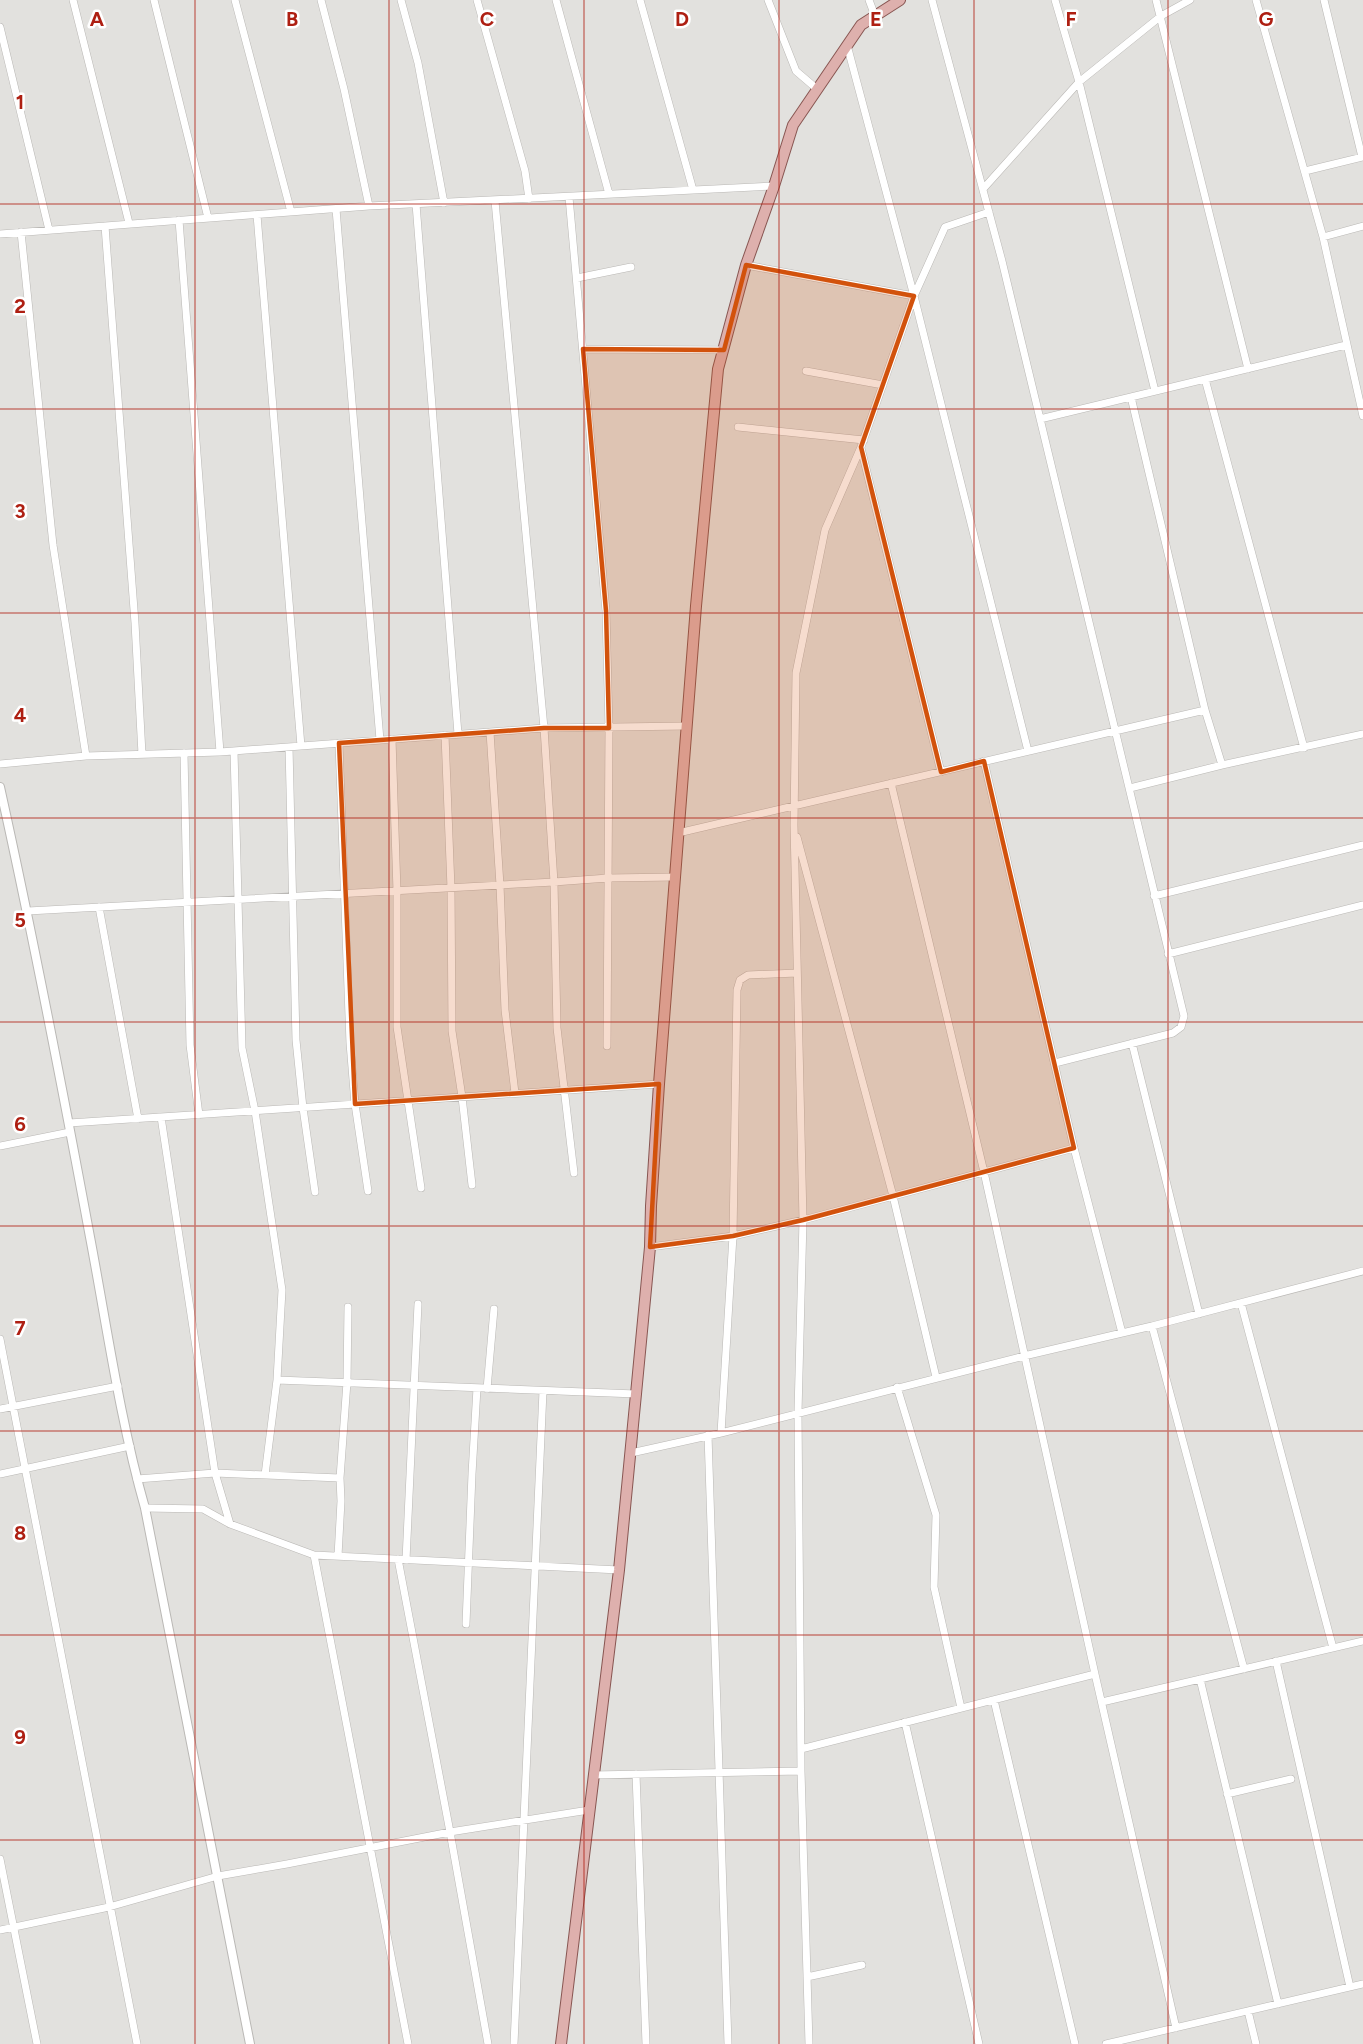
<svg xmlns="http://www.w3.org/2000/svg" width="1363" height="2044" font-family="Figtree,sans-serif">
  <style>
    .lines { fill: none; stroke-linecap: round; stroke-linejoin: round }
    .minor-casing { stroke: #bab8b5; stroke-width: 8 }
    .tertiary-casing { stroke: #bab8b5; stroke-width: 10 }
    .primary-casing { stroke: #885652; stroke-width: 12 }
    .minor { stroke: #fff; stroke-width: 7 }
    .tertiary { stroke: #fff; stroke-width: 8 }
    .primary { stroke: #deb0ad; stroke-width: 10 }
    .marked { fill: #d2520c; fill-opacity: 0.2; stroke: #d2520c; stroke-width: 4.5; stroke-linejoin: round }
    .grid { fill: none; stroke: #ae1f12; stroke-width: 1.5; stroke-opacity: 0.55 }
    .grid-label { font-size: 20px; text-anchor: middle; font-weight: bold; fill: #ae1f12; stroke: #fff; stroke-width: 5; stroke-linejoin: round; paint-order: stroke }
  </style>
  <rect width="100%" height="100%" fill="#e2e1de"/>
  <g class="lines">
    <g class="minor-casing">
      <path id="minor" d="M 73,0 L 129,223
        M 154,0 L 208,218
        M 235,0 L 291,212
        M 321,0 L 344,89 L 369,206
        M 401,0 L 418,63 L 444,203
        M 477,0 L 525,171 L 529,199
        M 556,0 L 609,194
        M 640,0 L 693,190
        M 768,0 L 796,71 L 817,89
        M 869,0 L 875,16
        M 932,0 L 1002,261 L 1184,1016 L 1181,1027 L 1173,1033 L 1055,1063
        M 1055,0 L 1079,82 L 1155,391
        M 1156,0 L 1248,369
        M 1256,0 L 1323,237 L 1363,416
        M 1324,0 L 1362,157
        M 0,27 L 49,230
        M 847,45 L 914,296 L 1028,751
        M 1305,171 L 1363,157
        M 983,189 L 1079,82 L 1161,16 L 1190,0
        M 569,197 L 606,611 L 609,728 L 607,1046
        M 495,201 L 544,728 L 554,882 L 557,1028 L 574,1173
        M 416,204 L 458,734
        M 336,209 L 380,740
        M 257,215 L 301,746
        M 179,220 L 220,752
        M 105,226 L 135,623 L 142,754
        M 21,232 L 53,545 L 86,756
        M 0,234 L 369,206 L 774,186
        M 1323,237 L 1363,226
        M 746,265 L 914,296
        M 577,278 L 631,267
        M 583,349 L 724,350
        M 806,371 L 883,385
        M 1205,379 L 1304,748
        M 1131,397 L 1205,710 L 1222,765
        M 1040,419 L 1346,345
        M 738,427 L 864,440
        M 861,448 L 941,772
        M 490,732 L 500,885 L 505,1010 L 515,1093
        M 445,735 L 451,888 L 452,1031 L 462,1097 L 472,1185
        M 392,739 L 397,891 L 397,1027 L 421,1188
        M 339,743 L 350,1043 L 355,1104 L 368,1191
        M 289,747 L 296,1040 L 303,1108 L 315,1192
        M 234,751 L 242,1048 L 255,1111 L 282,1290 L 277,1380 L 265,1475
        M 184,753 L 190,1045 L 199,1115
        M 984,761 L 1074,1148 L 1122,1333
        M 0,764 L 86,756 L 220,752 L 544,728 L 687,726
        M 891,783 L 984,1172 L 1095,1674 L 1176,2028
        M 1130,788 L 1222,765 L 1363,734
        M 678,833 L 1205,710
        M 797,837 L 893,1196 L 936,1377
        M 1154,896 L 1363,845
        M 99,907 L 138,1119
        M 28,911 L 554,882 L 608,878 L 675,877
        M 1168,954 L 1363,905
        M 1132,1043 L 1199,1314
        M 161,1117 L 215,1473 L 230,1524
        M 69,1123 L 659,1084
        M 0,1146 L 70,1132
        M 650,1247 L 733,1236 L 803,1220 L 1074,1148
        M 1241,1303 L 1333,1648
        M 1152,1326 L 1244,1669
        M 0,1339 L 137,2044
        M 277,1380 L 636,1394
        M 897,1387 L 936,1515 L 934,1587 L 961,1708
        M 487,1389 L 494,1309
        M 0,1409 L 118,1386
        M 721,1433 L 733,1236 L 737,990 L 740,980 L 748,975 L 797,973
        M 708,1435 L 728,2044
        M 631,1453 L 721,1433 L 1024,1356 L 1152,1326 L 1363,1271
        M 0,1474 L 130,1446
        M 137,1479 L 215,1473 L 340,1478
        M 145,1508 L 203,1509 L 230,1524 L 314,1555 L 619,1570
        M 314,1555 L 408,2044
        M 338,1556 L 341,1501 L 340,1478 L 347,1382 L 348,1307
        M 398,1559 L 450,1832 L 488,2044
        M 406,1560 L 418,1304
        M 466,1624 L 472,1474 L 477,1388
        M 1276,1661 L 1350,1987
        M 1200,1679 L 1278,2004
        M 994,1700 L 1075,2044
        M 1102,1702 L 1363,1641
        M 905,1722 L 979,2044
        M 801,1749 L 1095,1674
        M 636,1774 L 646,2044
        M 593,1775 L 801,1771
        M 1227,1794 L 1291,1779
        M 0,1859 L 37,2044
        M 0,1930 L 109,1907 L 218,1876 L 287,1864 L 450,1832 L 589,1810
        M 807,1977 L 862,1965
        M 1248,2011 L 1256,2044
        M 514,2044 L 543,1391
        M 809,2044 L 801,1771 L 798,1412 L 803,1220 L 794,825 L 796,673 L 825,530 L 861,447 L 914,296 L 945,227 L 989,212
        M 1106,2044 L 1363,1984"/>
    </g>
    <g class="tertiary-casing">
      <path id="tertiary" d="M 0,787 C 33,936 62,1086 90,1237 C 107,1327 120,1420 145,1508 L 250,2044"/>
    </g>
    <g class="primary-casing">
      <path id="primary" d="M 561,2044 L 619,1570 L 636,1394 L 650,1247 L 651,1206 L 659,1084 L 696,606 L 718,369 L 746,265 L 774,186 L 793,125 L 861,25 L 900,0"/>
    </g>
    <use href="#minor" class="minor"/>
    <use href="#tertiary" class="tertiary"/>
    <use href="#primary" class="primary"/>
  </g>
  <path class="marked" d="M 746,265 L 914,296 L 861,447 L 941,772 L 984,761 L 1074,1148 L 803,1220 L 733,1236 L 650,1247 L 659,1084 L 355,1104 L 339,743 L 544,728 L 609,728 L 606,611 L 583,349 L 724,350 Z"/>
  <path class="grid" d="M 195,0 L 195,2044M 389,0 L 389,2044M 584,0 L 584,2044M 779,0 L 779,2044M 974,0 L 974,2044M 1168,0 L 1168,2044M 0,204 L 1363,204M 0,409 L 1363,409M 0,613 L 1363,613M 0,818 L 1363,818M 0,1022 L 1363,1022M 0,1226 L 1363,1226M 0,1431 L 1363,1431M 0,1635 L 1363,1635M 0,1840 L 1363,1840"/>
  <g class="grid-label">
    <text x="97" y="26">A</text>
    <text x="292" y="26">B</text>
    <text x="487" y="26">C</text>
    <text x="682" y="26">D</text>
    <text x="876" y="26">E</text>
    <text x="1071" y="26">F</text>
    <text x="1266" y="26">G</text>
    <text x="20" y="109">1</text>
    <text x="20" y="313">2</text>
    <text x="20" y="518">3</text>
    <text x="20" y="722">4</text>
    <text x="20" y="927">5</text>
    <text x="20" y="1131">6</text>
    <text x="20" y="1335">7</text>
    <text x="20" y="1540">8</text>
    <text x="20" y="1744">9</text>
  </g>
</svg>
